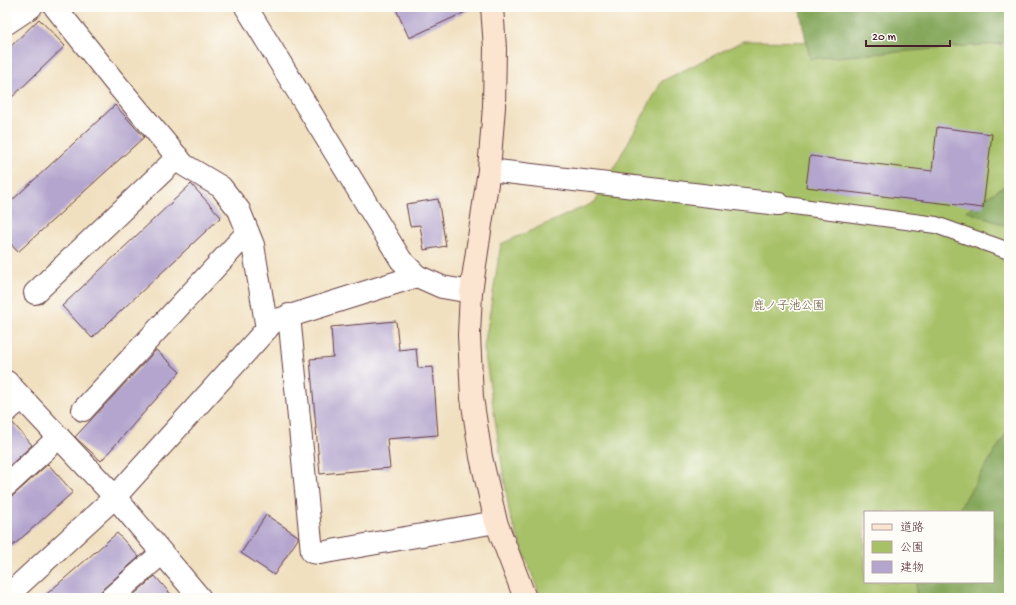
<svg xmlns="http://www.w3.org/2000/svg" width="1016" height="605" font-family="'Gochi Hand','Klee One',sans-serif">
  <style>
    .green { fill: #a7c167; stroke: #787049; fill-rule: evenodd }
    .forest { fill: #85a75c; stroke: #686344 }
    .building { fill: #b4a5ce }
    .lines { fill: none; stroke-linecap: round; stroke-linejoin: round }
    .lane-casing { stroke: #633c41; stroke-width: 18 }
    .street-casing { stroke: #633c41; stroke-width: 24 }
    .secondary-casing { stroke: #633c41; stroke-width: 24 }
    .lane { stroke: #fff; stroke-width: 16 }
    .street { stroke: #fff; stroke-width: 22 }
    .secondary { stroke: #fce5d0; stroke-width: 22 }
    .labels { text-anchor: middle; stroke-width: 3.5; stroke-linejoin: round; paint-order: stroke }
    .park-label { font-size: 12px; fill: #6b5840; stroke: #fdfcf7 }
  </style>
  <rect width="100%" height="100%" fill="#fdfcf7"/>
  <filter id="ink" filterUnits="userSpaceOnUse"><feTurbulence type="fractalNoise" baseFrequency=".025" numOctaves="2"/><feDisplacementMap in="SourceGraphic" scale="8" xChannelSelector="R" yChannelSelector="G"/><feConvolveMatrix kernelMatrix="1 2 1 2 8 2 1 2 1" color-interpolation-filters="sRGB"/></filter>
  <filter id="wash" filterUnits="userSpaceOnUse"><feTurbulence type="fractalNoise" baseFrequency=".012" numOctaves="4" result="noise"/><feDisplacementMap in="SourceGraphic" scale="16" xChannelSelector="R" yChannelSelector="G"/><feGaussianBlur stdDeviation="0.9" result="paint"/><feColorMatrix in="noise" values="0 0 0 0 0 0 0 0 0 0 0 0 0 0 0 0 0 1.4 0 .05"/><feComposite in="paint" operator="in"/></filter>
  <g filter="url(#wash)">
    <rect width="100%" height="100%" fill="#f1e0c0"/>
    <path class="green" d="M 743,41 L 997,44 L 1009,47 L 1009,598 L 541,598 L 510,516 L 484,348 L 501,244 L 595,202 L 662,81 ZM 865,512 L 993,512 L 993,582 L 865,582 Z"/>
    <path class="forest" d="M 799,7 L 1009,7 L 1009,43 L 810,59 Z
      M 1009,183 L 1009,227 L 966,211 Z
      M 1009,429 L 1009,598 L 916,598 L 916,585 L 918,582 L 993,582 L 993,512 L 957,512 Z"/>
    <g id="blocks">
      <path class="building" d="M 395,7 L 476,7 L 409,38 Z
        M 39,19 L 65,46 L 7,102 L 7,50 Z
        M 115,105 L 144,137 L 18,252 L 7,240 L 7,205 Z
        M 937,127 L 992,134 L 983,208 L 806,187 L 810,156 L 932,171 Z
        M 191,184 L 221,217 L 92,338 L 62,306 Z
        M 438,199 L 446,246 L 424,250 L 420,225 L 410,226 L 406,204 Z
        M 396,321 L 399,350 L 416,348 L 418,368 L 433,367 L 438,435 L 387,439 L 390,468 L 320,474 L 310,359 L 333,357 L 331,327 Z
        M 156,350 L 180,372 L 101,461 L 75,437 Z
        M 12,422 L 32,445 L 7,468 L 7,423 Z
        M 48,464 L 73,492 L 7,551 L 7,497 L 10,497 L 15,494 Z
        M 266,515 L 298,536 L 298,539 L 274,575 L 241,553 Z
        M 117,533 L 139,557 L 103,589 L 99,594 L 99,598 L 42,598 Z
        M 155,576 L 174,598 L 130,598 Z"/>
    </g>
  </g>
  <g filter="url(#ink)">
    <use href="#blocks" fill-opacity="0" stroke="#633c41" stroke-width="1"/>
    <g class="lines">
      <g class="lane-casing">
        <path id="lane" d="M 779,204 L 936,225 L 1009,251"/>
      </g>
      <g class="street-casing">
        <path id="street" d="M 55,7 L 113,80 L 184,165 L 221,187 L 239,210 L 253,245 L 267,329
          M 246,7 L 401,260 L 417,276 L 442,287 L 471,292
          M 7,23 L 31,7
          M 489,170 L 779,204
          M 35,293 L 178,157
          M 289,315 L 312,552 L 320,553 L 496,522
          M 7,382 L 115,497 L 200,598
          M 83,410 L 248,232
          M 7,411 L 22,398
          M 7,485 L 59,437
          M 7,596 L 115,497 L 274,321 L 417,276
          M 111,598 L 162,553"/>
      </g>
      <g class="secondary-casing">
        <path id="secondary" d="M 492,7 L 495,48 L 494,107 L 489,170 L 471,292 L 469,335 L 472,398 L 481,457 L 496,522 L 525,598"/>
      </g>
      <use href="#lane" class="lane"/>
      <use href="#street" class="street"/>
      <use href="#secondary" class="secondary"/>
    </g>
  </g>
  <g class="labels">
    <g class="park-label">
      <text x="789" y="309">鹿ノ子池公園</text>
    </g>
  </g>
  <rect width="1016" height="605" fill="none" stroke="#fdfcf7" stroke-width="24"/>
  <rect x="864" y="511" width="130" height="72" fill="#fdfcf7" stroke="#b5a4a5"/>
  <rect x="872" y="524" width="20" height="6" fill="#fce5d0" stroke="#b5a4a5"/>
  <text x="900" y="531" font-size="12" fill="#4a1f2b">道路</text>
  <rect x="872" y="541" width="20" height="12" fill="#a7c167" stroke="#b5a4a5"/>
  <text x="900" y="551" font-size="12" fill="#4a1f2b">公園</text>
  <rect x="872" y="561" width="20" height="12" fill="#b4a5ce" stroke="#b5a4a5"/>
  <text x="900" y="571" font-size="12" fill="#4a1f2b">建物</text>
  <path d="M866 40v6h84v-6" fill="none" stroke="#4a1f2b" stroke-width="2"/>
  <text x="872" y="40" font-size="12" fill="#4a1f2b" stroke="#fdfcf7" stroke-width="3" paint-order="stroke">20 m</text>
</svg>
